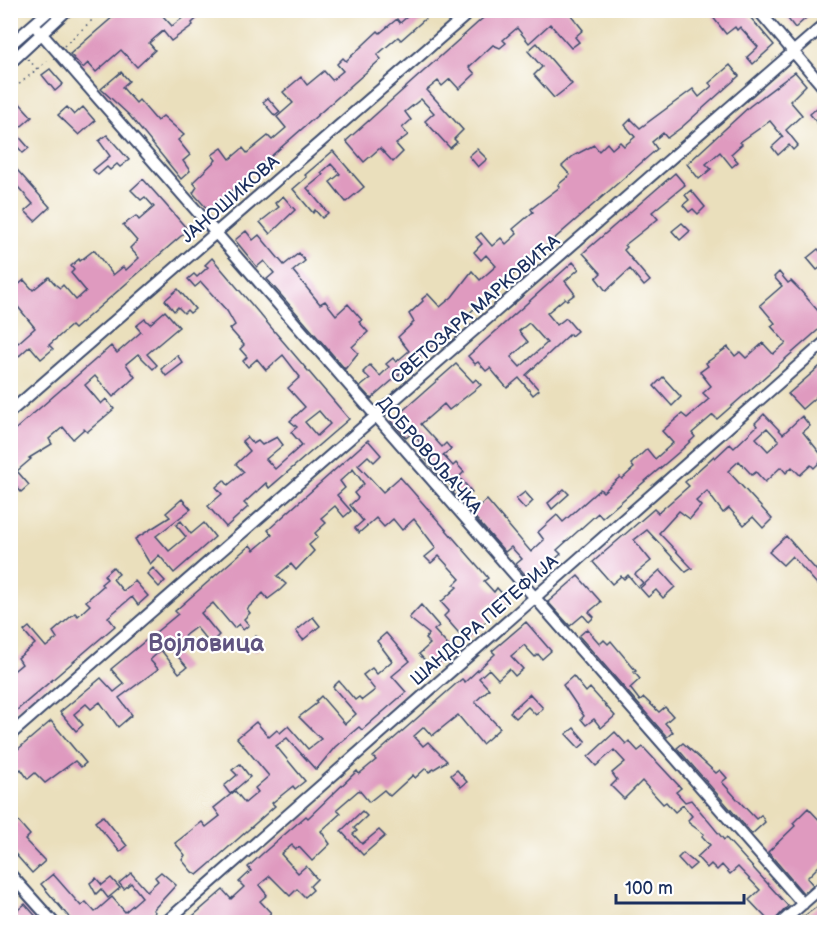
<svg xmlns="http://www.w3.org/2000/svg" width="835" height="933" font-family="'Balsamiq Sans',sans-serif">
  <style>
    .building { fill: #df9abf; fill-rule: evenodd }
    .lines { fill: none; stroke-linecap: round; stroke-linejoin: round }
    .minor-casing { stroke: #3a496c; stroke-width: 14 }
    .path { stroke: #3a496c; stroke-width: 1.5; stroke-dasharray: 1.5 4.5; stroke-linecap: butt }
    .minor { stroke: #fff; stroke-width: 10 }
    .labels { text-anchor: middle; stroke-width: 4.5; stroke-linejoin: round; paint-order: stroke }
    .street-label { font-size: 18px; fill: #1b2f5e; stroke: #fff }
    .district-label { font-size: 24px; font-weight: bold; fill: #605480; stroke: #fff }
  </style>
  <rect width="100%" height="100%" fill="#fff"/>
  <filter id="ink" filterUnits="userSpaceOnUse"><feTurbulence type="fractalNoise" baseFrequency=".0167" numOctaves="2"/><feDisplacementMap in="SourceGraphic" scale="12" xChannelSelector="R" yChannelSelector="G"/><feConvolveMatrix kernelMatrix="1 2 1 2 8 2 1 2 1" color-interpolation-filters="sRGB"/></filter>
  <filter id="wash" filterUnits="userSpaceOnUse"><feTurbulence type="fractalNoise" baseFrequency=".008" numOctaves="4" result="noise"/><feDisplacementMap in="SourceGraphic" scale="24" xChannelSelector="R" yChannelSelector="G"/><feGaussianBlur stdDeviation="1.35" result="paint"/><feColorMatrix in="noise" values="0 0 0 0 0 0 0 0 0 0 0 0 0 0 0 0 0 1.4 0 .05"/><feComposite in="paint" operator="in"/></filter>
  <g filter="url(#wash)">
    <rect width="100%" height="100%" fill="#eadfbc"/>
    <g id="blocks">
      <path class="building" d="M 121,10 L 170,10 L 163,16 L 172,26 L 193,10 L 206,10 L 192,23 L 193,25 L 171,41 L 163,31 L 149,43 L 155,50 L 137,67 L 121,50 L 96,72 L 88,63 L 83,68 L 70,54 Z
        M 415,10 L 435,10 L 401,40 L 398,37 L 377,55 L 381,59 L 209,211 L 193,193 L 197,187 L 193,182 L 216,160 L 212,155 L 222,148 L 230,159 L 243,148 L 247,153 L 268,136 L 272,140 L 286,128 L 277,117 L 293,103 L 283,92 L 301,77 L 307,85 L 324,71 L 332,80 L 343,71 L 337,64 L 343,58 L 346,61 L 378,31 L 380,33 L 397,19 L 400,23 Z
        M 492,10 L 567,10 L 583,30 L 575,37 L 579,42 L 571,48 L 550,24 L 529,43 L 517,28 L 503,40 L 506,43 L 500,48 L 493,45 L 469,67 L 475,74 L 459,89 L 450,79 L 442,86 L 438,81 L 427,90 L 463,130 L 454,139 L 457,142 L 450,148 L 425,121 L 434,113 L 421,99 L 405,112 L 411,120 L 402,128 L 408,135 L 396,144 L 403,152 L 393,162 L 380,148 L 364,162 L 346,141 Z
        M 718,10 L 744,10 L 774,45 L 753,64 L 747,57 L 758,47 L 740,27 L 737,30 L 735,27 L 726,34 L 712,16 Z
        M 781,10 L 815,10 L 795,28 Z
        M 537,43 L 572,84 L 554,98 L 534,75 L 542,67 L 528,51 Z
        M 730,65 L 739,76 L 682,127 L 667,138 L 663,133 L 652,142 L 657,149 L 371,399 L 360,387 L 370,379 L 363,372 L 370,365 L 380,376 L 389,367 L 386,364 L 393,358 L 396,362 L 409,351 L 398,337 L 414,322 L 409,314 L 423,301 L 422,299 L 428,294 L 440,307 L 452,297 L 472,271 L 480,280 L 496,266 L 486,255 L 481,260 L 474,252 L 482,244 L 476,237 L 481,233 L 492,246 L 501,238 L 506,244 L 517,234 L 513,229 L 533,212 L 531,209 L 560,187 L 558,185 L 570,175 L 562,166 L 573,156 L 594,145 L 599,151 L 607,143 L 612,149 L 620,142 L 624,146 L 635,137 L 625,125 L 631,119 L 640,128 L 693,89 L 699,97 L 712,86 L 709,83 Z
        M 50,69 L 63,84 L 55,91 L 42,75 Z
        M 121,72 L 129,81 L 122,87 L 136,103 L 139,100 L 157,121 L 163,116 L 184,135 L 178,140 L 190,155 L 183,161 L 190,171 L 181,179 L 129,115 L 101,89 Z
        M 795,72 L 806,85 L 790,101 L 802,115 L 786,130 L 798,145 L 793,150 L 789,145 L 778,155 L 772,147 L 783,137 L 770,121 L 740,142 L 742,144 L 731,154 L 738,162 L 732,167 L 720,152 L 706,164 L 711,169 L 699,179 L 687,164 L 750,106 Z
        M 15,98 L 32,117 L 15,132 L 29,148 L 23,153 L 10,138 L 10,102 Z
        M 268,98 L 280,112 L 275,116 L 263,102 Z
        M 825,101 L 825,116 L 817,123 L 810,114 Z
        M 67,107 L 74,115 L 83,107 L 95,121 L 79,135 L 58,115 Z
        M 107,135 L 129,160 L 120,167 L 117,164 L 110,170 L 107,167 L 98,175 L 93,170 L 110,156 L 99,141 Z
        M 477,149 L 487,159 L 478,167 L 469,156 Z
        M 333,151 L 364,187 L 346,202 L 330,182 L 340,174 L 331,164 L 321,173 L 323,175 L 307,188 L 328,213 L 322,218 L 315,210 L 313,213 L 293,189 L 307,177 L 305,175 Z
        M 10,162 L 50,207 L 35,221 L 25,211 L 33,204 L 10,178 Z
        M 675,173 L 685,185 L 652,212 L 658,219 L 625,245 L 627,247 L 624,250 L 650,281 L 644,286 L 630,269 L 606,291 L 596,278 L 601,273 L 583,253 Z
        M 143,179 L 188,230 L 74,329 L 71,326 L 49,345 L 53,349 L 41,359 L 30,346 L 19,356 L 10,346 L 10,334 L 18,343 L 35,328 L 10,297 L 17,290 L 15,288 L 24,280 L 33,290 L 49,277 L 56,285 L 60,288 L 63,285 L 76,300 L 86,291 L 71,273 L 74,270 L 71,266 L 79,259 L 80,261 L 94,250 L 113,275 L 123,267 L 126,270 L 139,258 L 130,248 L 137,241 L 123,225 L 136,216 L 139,220 L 154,207 L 145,197 L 141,200 L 131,190 Z
        M 691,190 L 705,207 L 698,214 L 693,209 L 689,212 L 683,205 L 689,200 L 685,195 Z
        M 283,196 L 295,210 L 270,234 L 260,222 L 279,207 L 275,203 Z
        M 682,223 L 690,231 L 680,240 L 672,231 Z
        M 246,231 L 253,240 L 259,235 L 284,265 L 299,253 L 305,261 L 293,271 L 320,304 L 325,301 L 336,315 L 348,304 L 362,320 L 359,322 L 368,332 L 352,347 L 358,353 L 345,369 L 267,279 L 274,273 L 264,261 L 257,267 L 235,240 Z
        M 818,249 L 825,257 L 825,264 L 817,270 L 807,258 Z
        M 212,258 L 349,419 L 269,488 L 266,483 L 244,503 L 248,507 L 226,527 L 208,506 L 222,494 L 216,487 L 224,480 L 228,485 L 244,472 L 236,464 L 250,451 L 242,441 L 247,437 L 253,444 L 258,441 L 262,445 L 277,437 L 283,445 L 266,459 L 275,469 L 302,445 L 291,432 L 297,427 L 290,421 L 305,407 L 288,388 L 300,377 L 283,355 L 266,370 L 257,359 L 248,367 L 243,361 L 247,357 L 240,349 L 244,345 L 230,329 L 235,325 L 227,311 L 201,282 L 195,287 L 188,279 L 194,274 L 197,277 L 208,267 L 205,265 ZM 319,411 L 330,424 L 317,436 L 305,422 Z
        M 573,262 L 579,269 L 565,281 L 575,294 L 567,300 L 565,298 L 547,313 L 557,325 L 566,318 L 577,331 L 571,336 L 570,334 L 526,375 L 539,390 L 533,395 L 519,378 L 507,388 L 490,368 L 486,371 L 478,362 L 475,364 L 468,356 ZM 529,323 L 547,343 L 520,367 L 511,357 L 528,342 L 519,331 Z
        M 779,272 L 788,283 L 791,281 L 800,290 L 825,319 L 825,324 L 717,419 L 713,415 L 692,433 L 695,437 L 679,452 L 602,518 L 598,513 L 557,550 L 561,554 L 538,574 L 536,571 L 528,578 L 516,564 L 522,559 L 511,547 L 505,552 L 471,513 L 487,500 L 531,552 L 544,540 L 538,532 L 557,515 L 563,522 L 600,489 L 603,492 L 620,477 L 622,479 L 634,468 L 631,464 L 647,449 L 655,459 L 673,443 L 662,431 L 682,414 L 687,418 L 709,399 L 703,393 L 711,386 L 700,372 L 708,366 L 706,363 L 728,347 L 735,356 L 740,352 L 746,358 L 763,343 L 773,354 L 786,343 L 771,326 L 775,323 L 760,305 L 782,286 L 774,277 Z
        M 178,289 L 195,309 L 190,313 L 187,310 L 184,313 L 178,307 L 174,311 L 165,300 Z
        M 165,311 L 179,327 L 147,354 L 157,365 L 153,369 L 138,354 L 126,364 L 135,377 L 113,397 L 95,376 L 85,385 L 101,404 L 106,399 L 114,409 L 87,432 L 84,429 L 73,439 L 63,427 L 49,439 L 52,444 L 29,458 L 31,459 L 17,471 L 29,485 L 21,492 L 10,479 L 10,434 L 111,346 L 117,353 L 141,332 L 136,326 L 145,319 L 150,324 Z
        M 177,355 L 183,363 L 166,376 L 161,369 Z
        M 825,362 L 825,389 L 802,409 L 788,394 Z
        M 456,364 L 473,382 L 476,379 L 481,385 L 449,410 L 444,404 L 421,424 L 442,447 L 446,443 L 451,449 L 443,455 L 453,466 L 456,463 L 464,472 L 459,477 L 472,492 L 461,501 L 453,493 L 455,491 L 440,473 L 438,475 L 420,451 L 424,447 L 412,433 L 406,438 L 391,421 Z
        M 663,377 L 681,397 L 672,406 L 654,386 Z
        M 764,414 L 783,434 L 802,416 L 810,426 L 803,432 L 824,458 L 814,468 L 811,465 L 800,475 L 792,467 L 786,473 L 781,467 L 765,482 L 756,472 L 752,475 L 739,461 L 728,471 L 772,519 L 763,528 L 753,517 L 744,525 L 729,508 L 723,513 L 707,491 L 696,501 L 701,506 L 690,519 L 679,511 L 659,533 L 692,568 L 686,572 L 647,530 L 634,540 L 651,561 L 635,574 L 643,583 L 638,587 L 628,575 L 624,579 L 621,576 L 612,584 L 593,562 L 654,509 L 658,513 L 689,486 L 685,482 L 714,456 L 715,458 L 730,444 L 734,448 L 757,426 L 755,423 ZM 767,428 L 779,441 L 768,451 L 756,438 Z
        M 368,440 L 381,455 L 374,462 L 368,456 L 358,465 L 383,492 L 400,477 L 483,572 L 488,578 L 484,581 L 494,592 L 497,588 L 509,601 L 499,609 L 492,602 L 482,611 L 489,619 L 465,640 L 444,616 L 449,611 L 441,602 L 457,587 L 454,585 L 460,579 L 439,556 L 431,563 L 425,557 L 436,548 L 414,519 L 402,530 L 393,519 L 384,527 L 376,518 L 359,533 L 355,528 L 363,521 L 350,505 L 358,498 L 354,493 L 364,484 L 353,469 L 340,481 L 345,488 L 337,495 L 351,511 L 344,517 L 335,506 L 321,518 L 326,523 L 315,533 L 318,537 L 309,545 L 314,551 L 296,570 L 291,564 L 277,576 L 286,584 L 280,590 L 268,599 L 263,593 L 247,609 L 250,613 L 244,619 L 249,625 L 243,630 L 239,624 L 234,628 L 213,603 L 201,613 L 219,635 L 210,644 L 196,627 L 184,636 L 187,641 L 174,652 L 187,667 L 179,673 L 161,650 L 150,660 L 158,669 L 119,698 L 132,715 L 118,727 L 100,702 L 91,709 L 86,704 L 74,714 L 83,725 L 76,731 L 60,712 L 101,678 L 114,692 L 124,684 L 111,669 L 178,614 L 175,611 L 250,545 L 254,550 L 272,535 L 268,530 Z
        M 564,489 L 569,494 L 552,509 L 548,503 Z
        M 525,492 L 533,501 L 525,509 L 516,499 Z
        M 182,499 L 191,509 L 156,536 L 169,551 L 186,537 L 176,525 L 181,521 L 191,534 L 204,523 L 215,537 L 174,573 L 159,555 L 150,564 L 135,539 L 170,517 L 166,513 Z
        M 786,536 L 825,580 L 825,593 L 792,556 L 783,565 L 769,552 Z
        M 113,567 L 119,574 L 113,579 L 123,591 L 135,581 L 148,596 L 138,605 L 132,597 L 108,617 L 115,626 L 10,716 L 10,674 L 22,664 L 18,658 L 35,644 L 24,631 L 29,627 L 46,647 L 57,638 L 53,632 L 75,613 L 78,616 L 90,605 L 86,601 L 103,586 L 101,584 L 107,579 L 104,575 Z
        M 153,568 L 165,581 L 159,587 L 147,574 Z
        M 660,570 L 675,587 L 663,598 L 656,590 L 648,597 L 640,588 Z
        M 578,576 L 601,602 L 589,612 L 594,617 L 589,622 L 583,615 L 570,626 L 548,602 Z
        M 421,605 L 439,626 L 434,630 L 453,651 L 432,668 L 419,654 L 430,644 L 425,639 L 429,634 L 409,618 Z
        M 313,617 L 320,626 L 303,640 L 296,631 Z
        M 526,622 L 551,651 L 542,659 L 538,654 L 535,657 L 524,645 L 511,656 L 523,669 L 515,676 L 509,669 L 498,679 L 489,669 L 479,678 L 489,689 L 475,702 L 500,728 L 488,739 L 482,744 L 458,715 L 432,736 L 424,727 L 414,736 L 423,746 L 428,742 L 447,761 L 429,772 L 426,768 L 415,778 L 413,775 L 390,796 L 384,790 L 369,802 L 359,790 L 337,809 L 341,813 L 321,831 L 330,844 L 312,861 L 299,847 L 296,849 L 292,845 L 281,854 L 298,873 L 306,866 L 317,879 L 310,886 L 313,890 L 305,897 L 297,889 L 290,896 L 270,876 L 259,885 L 267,895 L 260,901 L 271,913 L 260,922 L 186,922 L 223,890 L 231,899 L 244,887 L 239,882 L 251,871 L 248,867 L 262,854 L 306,816 L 308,818 L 357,771 L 359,774 L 376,760 L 373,757 L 457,683 L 462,679 L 465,682 L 495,654 L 492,651 Z
        M 587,629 L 600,644 L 604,640 L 608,644 L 611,641 L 636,671 L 634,672 L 640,679 L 630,688 L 640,701 L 644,698 L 659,712 L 665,707 L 673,716 L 665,723 L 673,732 L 667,737 L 579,636 Z
        M 386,633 L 410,661 L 392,676 L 406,692 L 362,730 L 359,727 L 335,747 L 316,770 L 287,738 L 276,746 L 305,781 L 295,789 L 293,786 L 272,803 L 275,806 L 211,863 L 197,875 L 192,872 L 182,860 L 185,855 L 175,843 L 202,822 L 206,827 L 220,816 L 214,808 L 235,791 L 245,803 L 258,792 L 255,788 L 269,776 L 237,738 L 256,722 L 269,737 L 277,730 L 280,733 L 288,726 L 308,749 L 321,739 L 299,717 L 317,703 L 316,701 L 321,696 L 345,724 L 356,714 L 333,687 L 339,681 L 355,700 L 359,697 L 362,700 L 375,690 L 363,675 L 372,668 L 377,674 L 392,661 L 377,641 Z
        M 256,636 L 263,644 L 255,652 L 248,643 Z
        M 573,676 L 586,692 L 590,688 L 615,716 L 601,728 L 594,719 L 586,725 L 581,719 L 584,716 L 563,685 Z
        M 530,694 L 543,708 L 536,715 L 528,707 L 516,718 L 510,712 Z
        M 51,721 L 86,763 L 81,767 L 75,761 L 45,783 L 35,773 L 28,779 L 21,769 L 10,777 L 10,756 Z
        M 574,728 L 586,742 L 579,748 L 566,734 Z
        M 615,732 L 626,744 L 629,741 L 638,751 L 643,747 L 681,788 L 676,792 L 685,802 L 691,800 L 724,840 L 726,838 L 788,906 L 773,922 L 763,922 L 767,919 L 749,900 L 760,890 L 738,867 L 730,874 L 722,865 L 717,870 L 711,864 L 707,868 L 697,857 L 710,845 L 702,836 L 704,834 L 689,823 L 688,820 L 692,816 L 683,805 L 675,812 L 666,802 L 663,804 L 642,781 L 624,799 L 611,786 L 617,780 L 612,773 L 625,762 L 614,750 L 596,766 L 588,757 Z
        M 683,743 L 716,773 L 720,770 L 727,778 L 722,782 L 738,800 L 756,819 L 761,815 L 765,822 L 752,834 L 677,748 Z
        M 240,764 L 250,777 L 230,794 L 224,786 L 237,775 L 232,770 Z
        M 457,770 L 467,782 L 461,787 L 451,775 Z
        M 808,808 L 825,826 L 825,860 L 807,878 L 813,885 L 803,893 L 768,852 L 795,826 L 793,823 Z
        M 362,811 L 367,816 L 354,828 L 357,831 L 353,834 L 362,844 L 379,830 L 385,836 L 363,855 L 341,831 Z
        M 103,816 L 127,846 L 120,852 L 95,822 Z
        M 18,821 L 30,835 L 25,840 L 45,861 L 32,873 L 10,848 L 10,827 Z
        M 683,853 L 696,864 L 689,870 L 678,858 Z
        M 161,872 L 176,885 L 153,910 L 155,912 L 147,919 L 144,915 L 136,922 L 131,918 L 127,922 L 73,922 L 41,884 L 53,874 L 81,906 L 86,902 L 95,912 L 112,897 L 125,912 L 142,897 L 131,883 L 124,889 L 119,883 L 131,873 L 147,891 L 158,881 L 155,877 Z
        M 96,878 L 102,885 L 111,878 L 120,888 L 108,898 L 101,889 L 96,894 L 90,883 Z
        M 825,901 L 825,914 L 815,922 L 796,922 Z
        M 25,904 L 41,922 L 20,922 L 13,914 Z"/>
    </g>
  </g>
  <g filter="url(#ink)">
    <use href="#blocks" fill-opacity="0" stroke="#3a496c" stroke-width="1.5"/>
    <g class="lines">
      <g class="minor-casing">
        <path id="minor" d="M 758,10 L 824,88
          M 34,25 L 803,904
          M 10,45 L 50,10
          M 10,63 L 67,10
          M 10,412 L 472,10
          M 10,735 L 824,25
          M 10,874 L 53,922
          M 166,922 L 824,343
          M 782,922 L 824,885"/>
      </g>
      <path class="path" d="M 64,46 L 103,10
        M 28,59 L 37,69
        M 10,92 L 49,59"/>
      <use href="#minor" class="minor"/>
    </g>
  </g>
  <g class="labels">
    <g class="street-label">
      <text transform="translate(230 199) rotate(-41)" y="6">ЈАНОШИКОВА</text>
      <text transform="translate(475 309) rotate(-41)" y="6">СВЕТОЗАРА МАРКОВИЋА</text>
      <text transform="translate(430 455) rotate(49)" y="6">ДОБРОВОЉАЧКА</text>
      <text transform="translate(484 620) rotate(-41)" y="6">ШАНДОРА ПЕТЕФИЈА</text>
    </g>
    <g class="district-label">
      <text x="206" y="651">Војловица</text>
    </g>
  </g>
  <rect width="835" height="933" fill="none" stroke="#fff" stroke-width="36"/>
  <path d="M616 894v9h128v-9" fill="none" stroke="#1b2f5e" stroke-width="3"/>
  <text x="625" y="894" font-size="18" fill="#1b2f5e" stroke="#ffffff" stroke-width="4.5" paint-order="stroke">100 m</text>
</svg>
